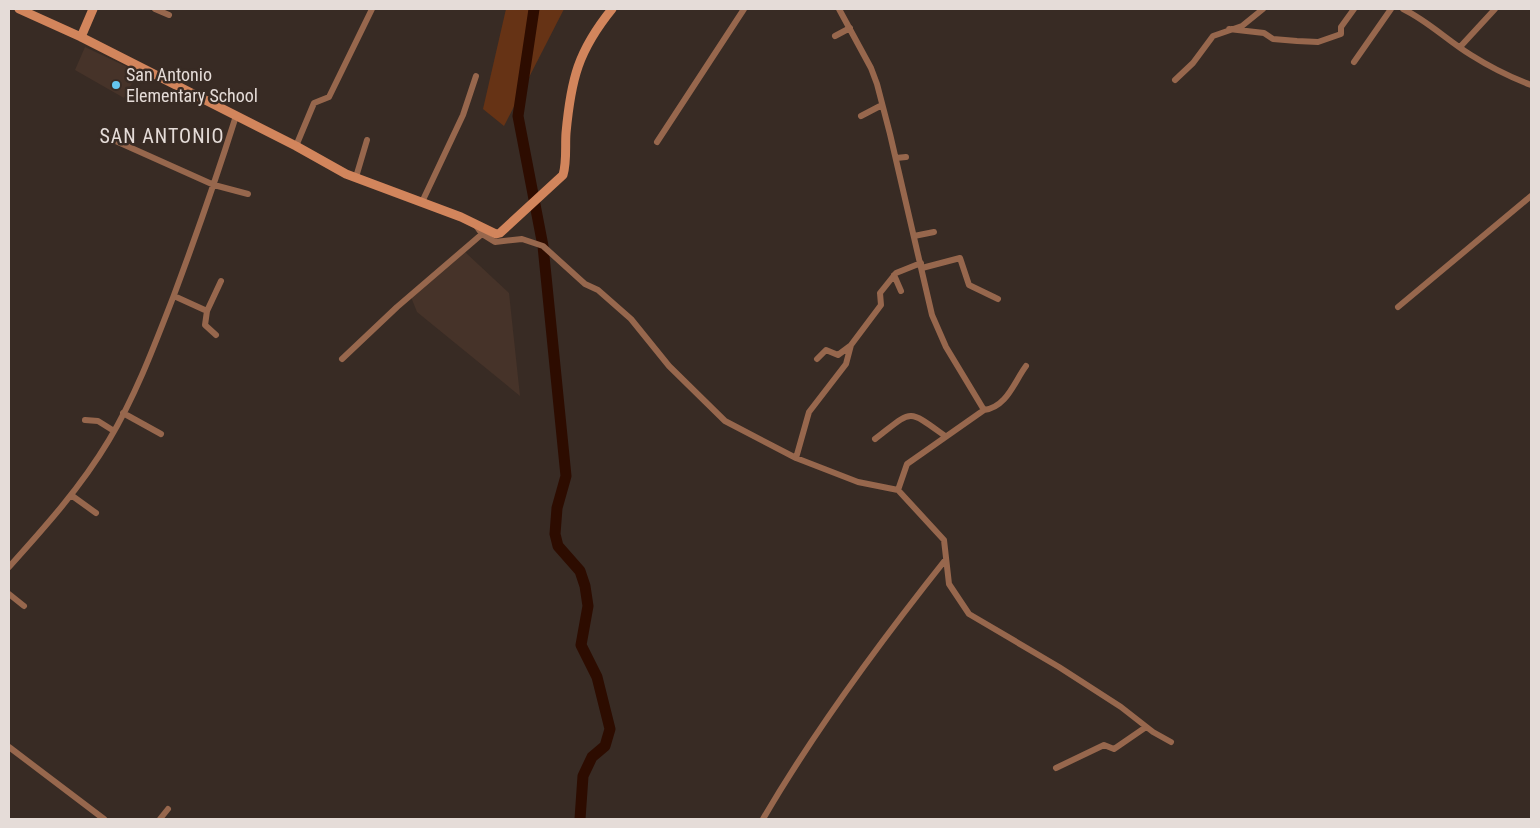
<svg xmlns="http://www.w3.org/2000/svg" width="1540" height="828" font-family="'Roboto Condensed',sans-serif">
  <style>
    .built { fill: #463329 }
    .green { fill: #663315 }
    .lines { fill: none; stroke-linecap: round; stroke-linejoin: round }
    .river { stroke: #2d0c00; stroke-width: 11 }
    .street { stroke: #97674d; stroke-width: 6 }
    .secondary { stroke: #d2855c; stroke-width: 9 }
    .poi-dot { fill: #64c5ee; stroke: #382b24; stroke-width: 2 }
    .labels { text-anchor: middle; stroke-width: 5; stroke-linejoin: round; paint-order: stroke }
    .poi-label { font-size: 18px; fill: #e5dcd8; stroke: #382b24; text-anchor: start }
    .quarter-label { font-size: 20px; letter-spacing: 1px; fill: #e5dcd8; stroke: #382b24 }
  </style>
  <rect width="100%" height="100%" fill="#382b24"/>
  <path class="built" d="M 85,47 L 138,72 L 124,98 L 75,70 Z
    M 465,252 L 509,293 L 520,396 L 417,312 L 411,297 Z"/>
  <path class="green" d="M 506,9 L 564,9 L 504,126 L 483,109 Z"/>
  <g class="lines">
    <path class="river" d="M 534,9 L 518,116 L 543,246 L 566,476 L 557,508 L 555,534 L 558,546 L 580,571 L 585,586 L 588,606 L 581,645 L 597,677 L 610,729 L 605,746 L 592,757 L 583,776 L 580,819"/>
    <path class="street" d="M 155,9 L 169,15
      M 839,9 L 871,68 L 877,84 L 890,134 L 932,315 L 946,347 L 984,410 L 907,464 L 898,490
      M 1403,9 C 1428,21 1448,41 1471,55 C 1490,67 1510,77 1531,85
      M 1229,29 L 1264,33 L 1273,39 L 1297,41 L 1318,42 L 1341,34 L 1341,27 L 1354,9
      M 835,36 L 850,28
      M 1460,47 L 1495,9
      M 1354,62 L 1391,9
      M 1175,80 L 1193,63 L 1213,36 L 1242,26 L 1263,9
      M 861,116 L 882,105
      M 109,138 L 214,185 L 248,194
      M 657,142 L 744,9
      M 296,146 L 314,103 L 329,97 L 372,9
      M 896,158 L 906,157
      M 356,177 L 367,140
      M 422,202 L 463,115 L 476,76
      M 475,224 L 482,234 L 495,242 L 522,239 L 543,246 L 585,284 L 598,290 L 631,319 L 669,366 L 725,421 L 796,458 L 858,482 L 898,490 L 944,540 L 949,584 L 969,614 L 1059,667 L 1121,707 L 1153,732 L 1171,742
      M 914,236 L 934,232
      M 922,268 L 960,258 L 969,285 L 998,299
      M 894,275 L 901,291
      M 174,296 L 207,311 L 221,281
      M 1398,307 L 1531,196
      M 207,311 L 205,325 L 216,335
      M 342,359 L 397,307 L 482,234
      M 817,359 L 826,350 L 838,355 L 850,346
      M 984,410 C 1007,407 1014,382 1026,366
      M 123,413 L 161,434
      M 85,420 L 98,421 L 114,431
      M 875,439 C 913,410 906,408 945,436
      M 796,458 L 809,412 L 846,364 L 851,345 L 881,305 L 880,293 L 896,273 L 921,263
      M 71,495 L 96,513
      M 9,567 C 45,527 81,487 109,440 C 136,395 155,344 174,295 C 196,236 217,176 236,116
      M 9,594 L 24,606
      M 9,747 L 104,819
      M 1056,768 L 1104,745 L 1114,749 L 1146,727
      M 160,819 L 168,809
      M 763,819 C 816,728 880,642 946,559"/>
    <path class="secondary" d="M 19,9 L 81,37 L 296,146 L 346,174 L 461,217 L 496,234 L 500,233 L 563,175 C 567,162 565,146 566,133 C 571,79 578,51 612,9
      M 81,37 L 93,9"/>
  </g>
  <circle class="poi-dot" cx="116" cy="85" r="5"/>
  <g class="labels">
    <g class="poi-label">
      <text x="126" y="81">San Antonio<tspan x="126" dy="21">Elementary School</tspan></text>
    </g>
    <g class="quarter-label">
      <text x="162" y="143">SAN ANTONIO</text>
    </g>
  </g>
  <rect width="1540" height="828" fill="none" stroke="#e5dcd8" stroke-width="20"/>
</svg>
